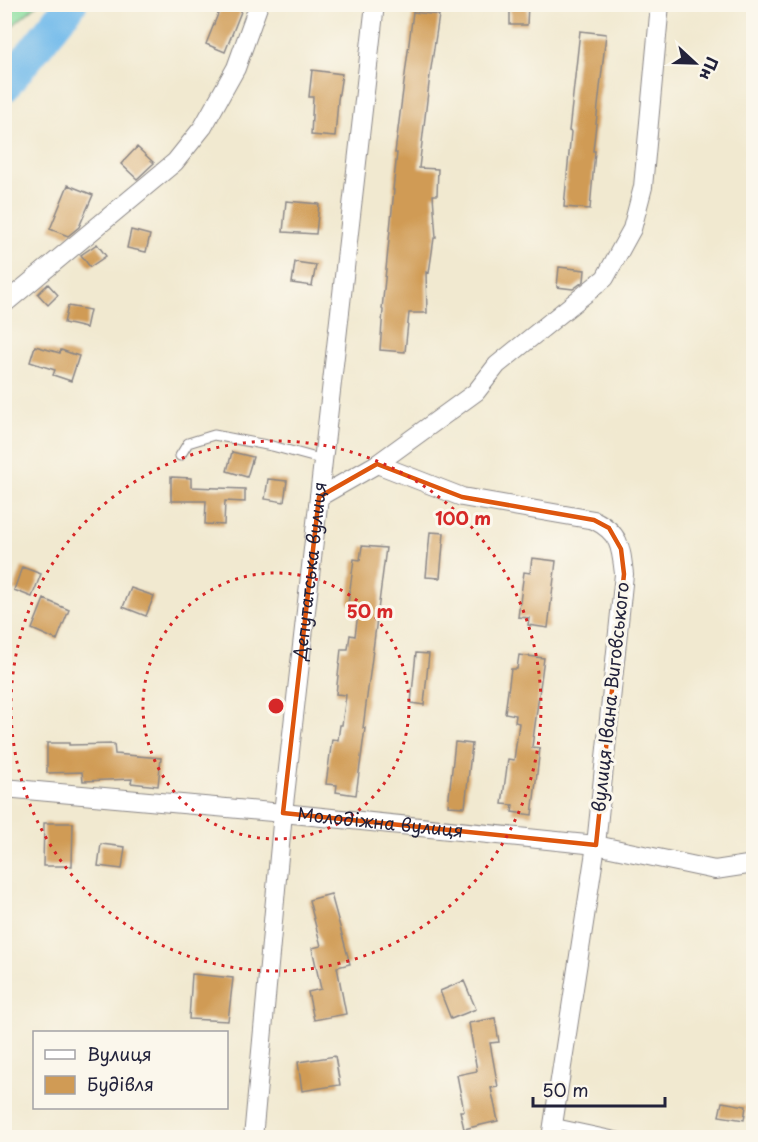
<svg xmlns="http://www.w3.org/2000/svg" width="758" height="1142" font-family="'Playpen Sans',sans-serif">
  <style>
    .green { fill: #8cdfa0; stroke: #57806e; stroke-width: 1.5 }
    .lines { fill: none; stroke-linecap: round; stroke-linejoin: round }
    .river { stroke: #73bbeb; stroke-width: 32 }
    .building { fill: #d09b55 }
    .service-casing { stroke: #8a8686; stroke-width: 11 }
    .minor-casing { stroke: #8a8686; stroke-width: 20 }
    .service { stroke: #fff; stroke-width: 9 }
    .minor { stroke: #fff; stroke-width: 18 }
    .marked { fill: none; stroke: #de560e; stroke-width: 4.5; stroke-linejoin: round }
    .ring { fill: none; stroke: #d62828; stroke-width: 3; stroke-dasharray: 3 6 }
    .labels { text-anchor: middle; stroke-width: 6; stroke-linejoin: round; paint-order: stroke }
    .street-label { font-size: 18px; fill: #22223b; stroke: #fbf7ec }
    .centre { fill: #d62828; stroke: #fbf7ec; stroke-width: 3 }
    .ring-label { font-size: 18px; text-anchor: middle; font-weight: bold; fill: #d62828; stroke: #fbf7ec; stroke-width: 6; stroke-linejoin: round; paint-order: stroke }
  </style>
  <rect width="100%" height="100%" fill="#fbf7ec"/>
  <filter id="ink" filterUnits="userSpaceOnUse"><feTurbulence type="fractalNoise" baseFrequency=".0167" numOctaves="2"/><feDisplacementMap in="SourceGraphic" scale="12" xChannelSelector="R" yChannelSelector="G"/><feConvolveMatrix kernelMatrix="1 2 1 2 8 2 1 2 1" color-interpolation-filters="sRGB"/></filter>
  <filter id="wash" filterUnits="userSpaceOnUse"><feTurbulence type="fractalNoise" baseFrequency=".008" numOctaves="4" result="noise"/><feDisplacementMap in="SourceGraphic" scale="24" xChannelSelector="R" yChannelSelector="G"/><feGaussianBlur stdDeviation="1.35" result="paint"/><feColorMatrix in="noise" values="0 0 0 0 0 0 0 0 0 0 0 0 0 0 0 0 0 1.4 0 .05"/><feComposite in="paint" operator="in"/></filter>
  <g filter="url(#wash)">
    <rect width="100%" height="100%" fill="#f1e9d0"/>
    <path class="green" d="M 5,4 L 37,4 L 37,5 L 5,32 Z"/>
    <g class="lines">
      <path class="river" d="M 4,87 L 71,4"/>
    </g>
    <g id="blocks">
      <path class="building" d="M 222,4 L 244,4 L 225,52 L 206,44 Z
        M 510,4 L 528,4 L 527,25 L 510,25 Z
        M 413,12 L 439,15 L 430,75 L 419,168 L 438,169 L 437,195 L 433,195 L 436,238 L 434,238 L 429,273 L 426,272 L 427,313 L 409,313 L 405,352 L 380,350 L 383,310 L 382,309 L 394,190 L 393,190 L 397,153 L 395,153 Z
        M 580,31 L 606,34 L 593,151 L 595,151 L 590,209 L 564,207 L 571,132 L 569,131 Z
        M 312,70 L 342,74 L 338,100 L 335,137 L 311,135 L 313,97 L 309,97 Z
        M 137,147 L 154,163 L 137,179 L 121,164 Z
        M 68,185 L 93,195 L 79,227 L 68,236 L 50,229 Z
        M 286,201 L 319,204 L 316,234 L 283,232 Z
        M 131,230 L 150,235 L 146,252 L 127,248 Z
        M 97,244 L 106,256 L 90,267 L 81,255 Z
        M 295,262 L 316,265 L 312,286 L 292,283 Z
        M 559,267 L 585,270 L 584,281 L 573,289 L 557,287 Z
        M 48,284 L 58,295 L 48,305 L 38,294 Z
        M 68,306 L 90,310 L 86,328 L 64,323 Z
        M 35,346 L 60,353 L 61,350 L 79,356 L 71,381 L 53,375 L 55,370 L 30,362 Z
        M 232,452 L 253,457 L 247,477 L 227,471 Z
        M 171,477 L 191,478 L 191,487 L 245,489 L 245,502 L 225,501 L 224,525 L 205,524 L 206,501 L 171,501 Z
        M 268,479 L 287,481 L 284,502 L 265,499 Z
        M 430,532 L 444,533 L 440,578 L 426,577 Z
        M 362,546 L 386,548 L 363,728 L 365,728 L 356,795 L 336,792 L 337,785 L 326,784 L 332,739 L 338,740 L 340,725 L 342,725 L 346,695 L 336,694 L 341,649 L 348,649 L 350,635 L 355,636 L 359,606 L 348,604 L 354,559 L 360,560 Z
        M 532,558 L 556,561 L 548,628 L 528,625 L 529,618 L 518,617 L 524,572 L 530,573 Z
        M 22,567 L 41,574 L 32,597 L 14,590 Z
        M 131,588 L 154,596 L 146,616 L 123,607 Z
        M 44,599 L 69,610 L 57,640 L 32,629 Z
        M 416,653 L 429,654 L 424,705 L 411,703 Z
        M 519,655 L 544,658 L 532,747 L 540,748 L 532,815 L 512,812 L 513,805 L 502,804 L 508,759 L 514,760 L 519,723 L 515,722 L 516,715 L 505,713 L 511,669 L 517,669 Z
        M 455,742 L 472,744 L 465,807 L 448,806 Z
        M 47,743 L 69,743 L 69,745 L 114,744 L 115,754 L 161,758 L 158,786 L 131,783 L 132,779 L 83,781 L 82,772 L 47,773 Z
        M 44,823 L 73,823 L 72,866 L 43,866 Z
        M 101,844 L 125,847 L 122,869 L 98,866 Z
        M 331,894 L 350,964 L 337,967 L 346,1014 L 314,1020 L 308,992 L 321,989 L 312,948 L 321,946 L 309,900 Z
        M 192,974 L 233,978 L 228,1021 L 189,1019 Z
        M 464,981 L 476,1009 L 451,1019 L 440,991 Z
        M 495,1018 L 499,1042 L 490,1043 L 498,1087 L 491,1088 L 498,1121 L 464,1129 L 460,1111 L 464,1111 L 457,1075 L 477,1071 L 469,1023 Z
        M 335,1056 L 340,1085 L 302,1091 L 298,1062 Z
        M 722,1102 L 746,1106 L 744,1120 L 719,1116 Z"/>
    </g>
  </g>
  <g filter="url(#ink)">
    <use href="#blocks" fill-opacity="0" stroke="#8a8686" stroke-width="1.5"/>
    <g class="lines">
      <g class="service-casing">
        <path id="service" d="M 180,456 L 188,443 L 214,435 L 272,446 L 324,460
          M 552,1123 L 622,1138"/>
      </g>
      <g class="minor-casing">
        <g id="minor">
          <path d="M 4,304 L 175,162 L 203,127 L 236,68 L 259,4"/>
          <path d="M 377,464 L 476,392 L 497,365 L 605,278 L 632,229 L 643,187 L 660,4"/>
          <path d="M 319,497 L 377,464 L 462,497 L 594,520 C 620,533 621,547 624,574 L 596,845 L 551,1138"/>
          <path id="s1" d="M 4,788 L 283,813 L 596,845 L 715,870 L 754,864"/>
          <path id="s2" d="M 253,1138 L 283,813 L 375,4"/>
        </g>
      </g>
      <use href="#service" class="service"/>
      <use href="#minor" class="minor"/>
    </g>
  </g>
  <path class="marked" d="M 377,464 L 462,497 L 594,520 L 609,528 L 621,549 L 624,574 L 596,845 L 283,813 L 319,497 Z"/>
  <g class="ring">
    <circle cx="276" cy="706" r="133"/>
    <circle cx="276" cy="706" r="265"/>
  </g>
  <g class="labels">
    <g class="street-label">
      <text dy="6" stroke="none"><textPath href="#s2" startOffset="570">Депутатська вулиця</textPath></text>
      <text transform="translate(611 697) rotate(-84)" y="6">вулиця Івана Виговського</text>
      <text dy="6" stroke="none"><textPath href="#s1" startOffset="378">Молодіжна вулиця</textPath></text>
    </g>
  </g>
  <circle cx="276" cy="706" r="9" class="centre"/>
  <g class="ring-label">
    <text x="463" y="525">100 m</text>
    <text x="370" y="618">50 m</text>
  </g>
  <rect width="758" height="1142" fill="none" stroke="#fbf7ec" stroke-width="24"/>
  <rect x="33" y="1031" width="195" height="78" fill="#fbf7ec" stroke="#a4a2a5" stroke-width="1.5"/>
  <rect x="45" y="1050" width="30" height="9" fill="#ffffff" stroke="#a4a2a5" stroke-width="1.5"/>
  <text x="87" y="1061" font-size="18" fill="#22223b">Вулиця</text>
  <rect x="45" y="1076" width="30" height="18" fill="#d09b55" stroke="#a4a2a5" stroke-width="1.5"/>
  <text x="87" y="1091" font-size="18" fill="#22223b">Будівля</text>
  <g transform="translate(695 63) rotate(112)" stroke="#fbf7ec" stroke-width="4.5" paint-order="stroke">
  <path d="M0-4.5L10 22L0 15L-10 22Z" fill="#22223b"/>
  <text y="-9" font-size="16" font-weight="bold" text-anchor="middle" fill="#22223b">Пн</text>
  </g>
  <path d="M533 1097v9h132v-9" fill="none" stroke="#22223b" stroke-width="3"/>
  <text x="542" y="1097" font-size="18" fill="#22223b" stroke="#fbf7ec" stroke-width="4.5" paint-order="stroke">50 m</text>
</svg>
